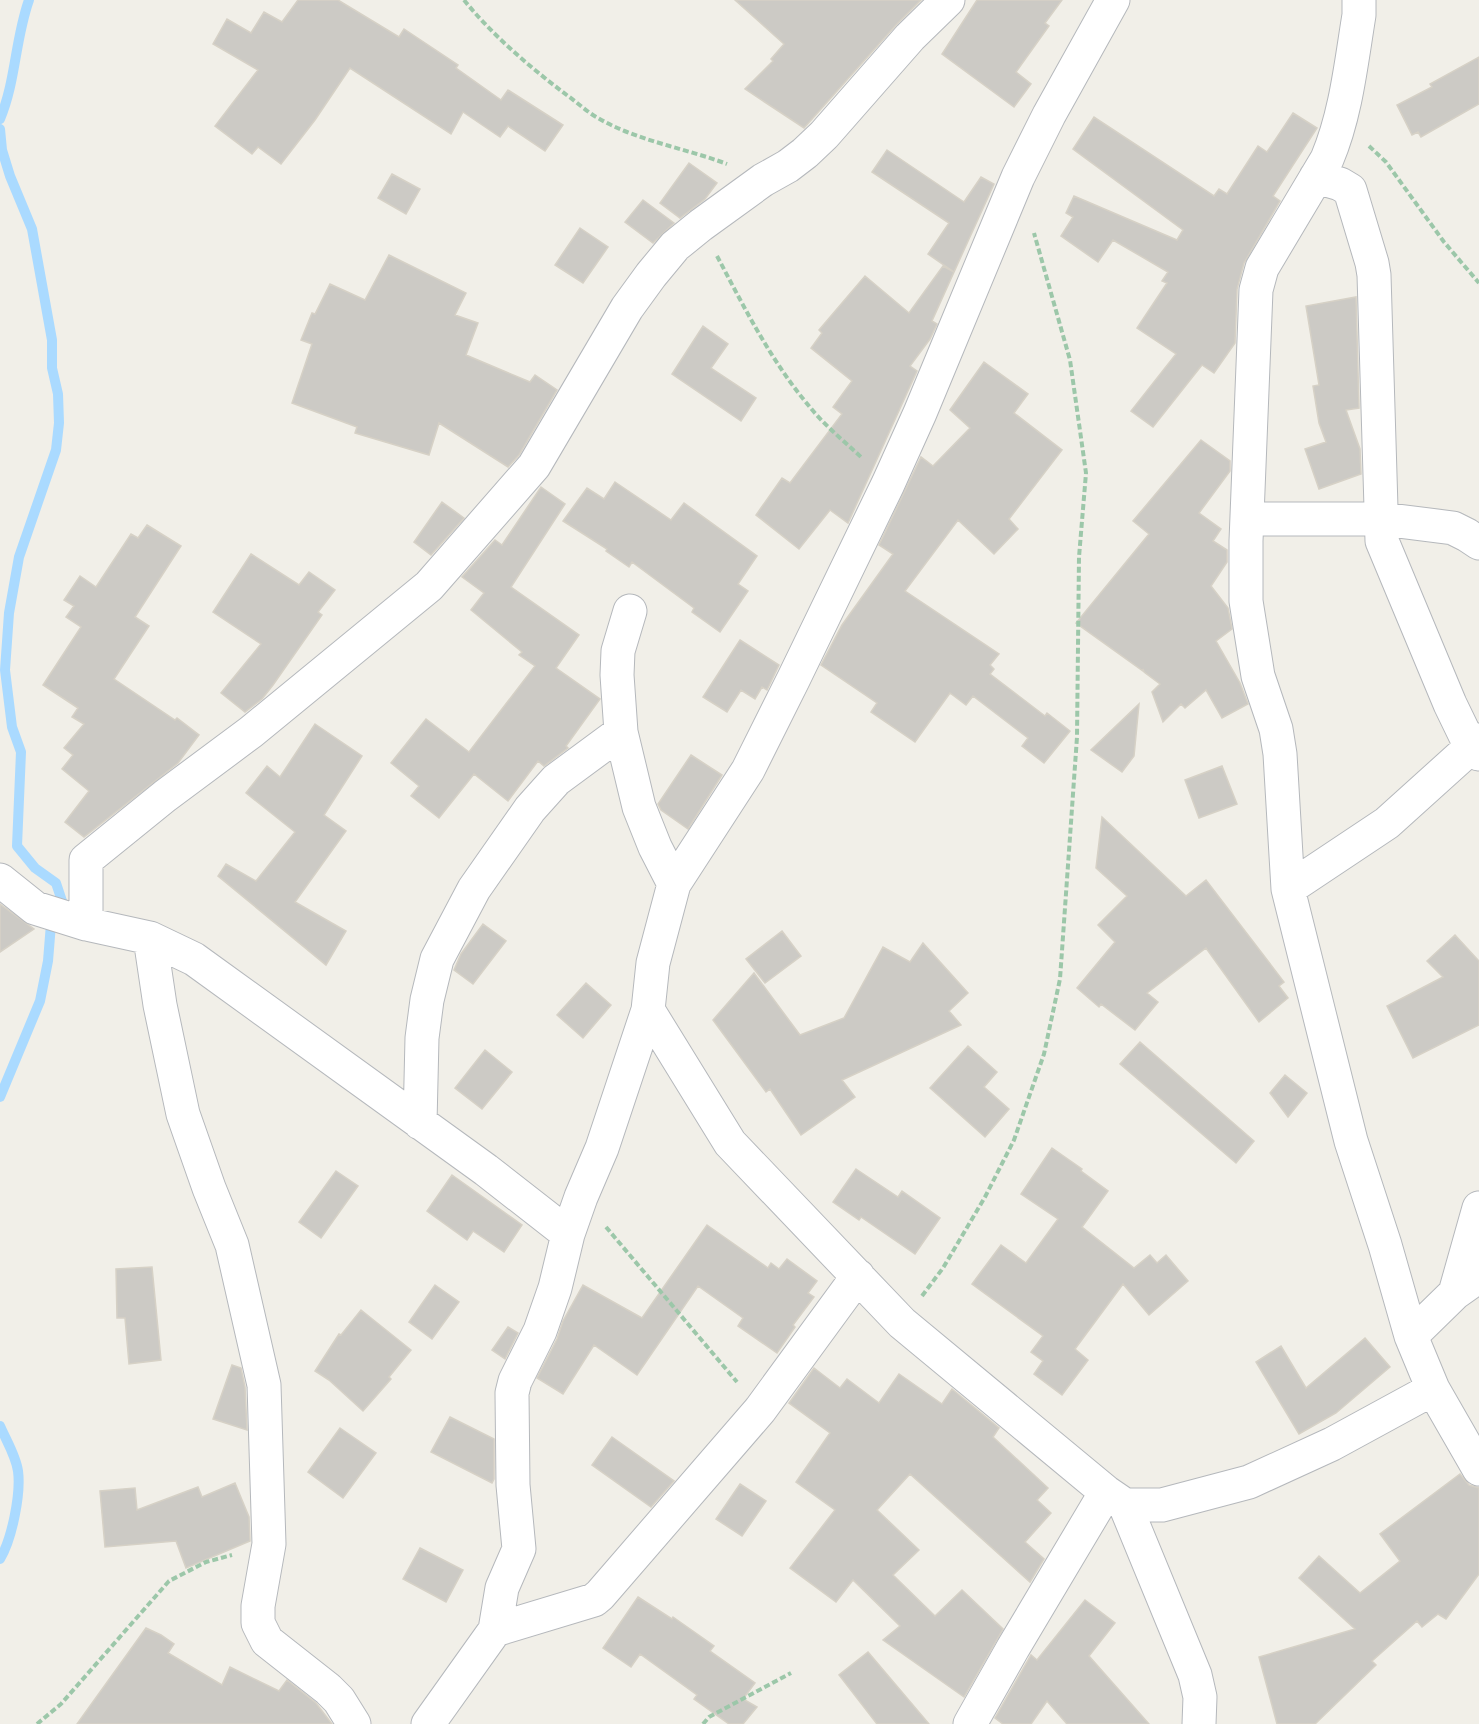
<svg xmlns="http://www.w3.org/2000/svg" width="1479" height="1724" font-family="'PT Sans Narrow',sans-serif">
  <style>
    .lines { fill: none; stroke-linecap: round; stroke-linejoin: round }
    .stream { stroke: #aadaff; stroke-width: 10 }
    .building { fill: #cccac5; stroke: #d6d1c6; stroke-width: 1.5 }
    .minor-casing { stroke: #b5b8bc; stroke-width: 35 }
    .path { stroke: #9cc7a9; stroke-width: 4; stroke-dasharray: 6 3; stroke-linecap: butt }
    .minor { stroke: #fff; stroke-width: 33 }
  </style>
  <rect width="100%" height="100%" fill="#f1efe8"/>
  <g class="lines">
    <path class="stream" d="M 0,119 C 16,81 15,39 29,0
      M 0,129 L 2,150 L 10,176 L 32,229 L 52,340 L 52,368 L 58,394 L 59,423 L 56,450 L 19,557 L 9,613 L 5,670 L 12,727 L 21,752 L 17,846 L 35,868 L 56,883 L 63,904
      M 0,1097 L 40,1001 L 48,961 L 51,924
      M 0,1426 C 6,1440 16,1456 18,1471 C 21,1494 12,1539 0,1559"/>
  </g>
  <path class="building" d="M 298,0 L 338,0 L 399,37 L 404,29 L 458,65 L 456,68 L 501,100 L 508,90 L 563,125 L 545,151 L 508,126 L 500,137 L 463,112 L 451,134 L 350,68 L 315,120 L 281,164 L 258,147 L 252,154 L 215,126 L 258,70 L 213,44 L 227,19 L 251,33 L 264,12 L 282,22 Z
    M 735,0 L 921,0 L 896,25 L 804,128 L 745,89 L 773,61 L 771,59 L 784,44 Z
    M 977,0 L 1062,0 L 1045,23 L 1049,26 L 1016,72 L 1031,84 L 1014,107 L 942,54 Z
    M 1479,57 L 1479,104 L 1421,137 L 1418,132 L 1412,135 L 1397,105 L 1432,87 L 1430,84 Z
    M 1293,113 L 1317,128 L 1273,196 L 1280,201 L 1244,263 L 1237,289 L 1235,343 L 1214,373 L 1202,365 L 1153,427 L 1131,411 L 1176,354 L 1137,328 L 1167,283 L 1162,281 L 1168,272 L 1113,240 L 1098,262 L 1061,236 L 1073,217 L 1066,213 L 1074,196 L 1177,240 L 1183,230 L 1073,149 L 1094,117 L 1214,196 L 1219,189 L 1227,194 L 1258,146 L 1267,152 Z
    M 887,150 L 964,202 L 981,177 L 994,184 L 954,272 L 928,254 L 949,223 L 872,172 Z
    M 689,163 L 717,183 L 705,199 L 680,218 L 660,203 Z
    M 392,174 L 420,189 L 406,214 L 378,198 Z
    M 643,200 L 674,223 L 653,243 L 625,222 Z
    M 580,228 L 608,247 L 583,283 L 555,265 Z
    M 389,255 L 466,293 L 455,315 L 478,323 L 466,355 L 530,382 L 535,375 L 557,390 L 519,455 L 508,467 L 439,423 L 429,455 L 355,433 L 357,427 L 292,403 L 312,344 L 301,340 L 312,313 L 315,314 L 330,284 L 365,300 Z
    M 943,266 L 954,272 L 932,321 L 937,324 L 930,339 L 910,366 L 917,371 L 848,523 L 830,510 L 799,549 L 756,515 L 782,478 L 790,483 L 842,414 L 833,407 L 852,381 L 811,348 L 822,333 L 819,330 L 865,276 L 909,313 Z
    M 1356,297 L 1359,408 L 1346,410 L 1360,449 L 1361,474 L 1319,489 L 1305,449 L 1326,442 L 1319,423 L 1313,386 L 1319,385 L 1306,306 Z
    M 703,326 L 728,344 L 711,368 L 756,398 L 741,421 L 672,374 Z
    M 984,362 L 1028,394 L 1014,413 L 1062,450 L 1009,519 L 1018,529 L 994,554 L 958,520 L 905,591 L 999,654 L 990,665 L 994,669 L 990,674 L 1045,716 L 1047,713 L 1070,731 L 1044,763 L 1022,746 L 1028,738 L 973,696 L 966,705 L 950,693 L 915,742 L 871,712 L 877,703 L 821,665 L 842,625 L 893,554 L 879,545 L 921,457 L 933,466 L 970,428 L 950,410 Z
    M 1201,440 L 1230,461 L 1230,471 L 1199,513 L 1221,529 L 1213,541 L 1227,550 L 1227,562 L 1211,586 L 1228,608 L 1232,629 L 1216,641 L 1240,683 L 1248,704 L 1222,718 L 1206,690 L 1185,708 L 1181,704 L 1163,722 L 1152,692 L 1160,684 L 1144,672 L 1143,669 L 1143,671 L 1076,623 L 1149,534 L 1133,521 Z
    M 615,482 L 671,520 L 684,503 L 757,556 L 738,584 L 748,591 L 720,632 L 692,612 L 694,608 L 632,562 L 629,567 L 606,551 L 607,549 L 563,521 L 587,488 L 604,499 Z
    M 541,487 L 565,504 L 511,587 L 579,635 L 556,668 L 600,699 L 566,746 L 568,748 L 544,766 L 538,761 L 508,801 L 474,774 L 439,818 L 411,796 L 419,786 L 391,763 L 426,719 L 469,752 L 535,666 L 519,655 L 522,652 L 471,610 L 484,593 L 462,577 L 495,540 L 502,545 Z
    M 442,502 L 464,518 L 431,555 L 414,542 Z
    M 147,525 L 181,546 L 135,617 L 149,626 L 114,679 L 175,720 L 177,718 L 199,735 L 178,763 L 84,837 L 65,822 L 89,791 L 62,769 L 73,755 L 64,748 L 84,724 L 72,717 L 78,708 L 43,685 L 81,627 L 66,617 L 74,606 L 64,600 L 80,576 L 96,587 L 131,534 L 138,538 Z
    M 251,554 L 299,585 L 309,572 L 335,590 L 318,612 L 322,615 L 273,685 L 262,699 L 245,712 L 221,693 L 261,644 L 213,612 Z
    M 740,640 L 779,665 L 767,690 L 762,687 L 755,699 L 741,690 L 727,712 L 703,697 Z
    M 1139,704 L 1134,756 L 1122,772 L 1091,750 Z
    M 315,724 L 362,756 L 324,815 L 346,831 L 295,902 L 346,931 L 326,965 L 218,876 L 226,864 L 256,881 L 295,832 L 246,793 L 267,766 L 280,777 Z
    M 691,755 L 722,775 L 688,829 L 661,810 L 658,804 Z
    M 1222,766 L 1237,804 L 1199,818 L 1185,780 Z
    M 1102,817 L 1186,896 L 1206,880 L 1284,982 L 1279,986 L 1288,998 L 1259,1022 L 1206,948 L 1147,993 L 1158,1002 L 1135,1030 L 1101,1004 L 1099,1007 L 1077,988 L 1115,942 L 1098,925 L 1127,896 L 1096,868 Z
    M 0,904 L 34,929 L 0,952 Z
    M 483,924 L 506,941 L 473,984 L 454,970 L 461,954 Z
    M 782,931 L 801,956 L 765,983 L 746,959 Z
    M 1455,935 L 1479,961 L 1479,1025 L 1413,1058 L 1387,1006 L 1443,977 L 1427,961 Z
    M 923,943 L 968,993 L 949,1011 L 961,1025 L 842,1080 L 855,1097 L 801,1135 L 770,1089 L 766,1092 L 713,1020 L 754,973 L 800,1035 L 844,1018 L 883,947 L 910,962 Z
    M 586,983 L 611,1005 L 583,1038 L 557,1015 Z
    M 1140,1042 L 1254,1141 L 1236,1163 L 1120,1064 Z
    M 968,1046 L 997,1072 L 984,1087 L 1009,1109 L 985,1137 L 930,1088 Z
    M 485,1050 L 512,1072 L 482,1109 L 455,1088 Z
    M 1285,1075 L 1307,1093 L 1288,1117 L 1270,1093 Z
    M 1052,1148 L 1082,1169 L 1081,1171 L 1108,1191 L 1082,1227 L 1134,1268 L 1150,1255 L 1157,1263 L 1166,1255 L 1188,1281 L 1149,1315 L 1123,1284 L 1075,1349 L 1088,1360 L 1062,1395 L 1034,1374 L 1043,1361 L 1031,1352 L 1043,1336 L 972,1284 L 1001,1245 L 1026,1263 L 1058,1219 L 1021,1194 Z
    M 856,1169 L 898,1197 L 902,1191 L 940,1218 L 915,1254 L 861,1217 L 859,1220 L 833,1202 Z
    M 336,1171 L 358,1186 L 321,1238 L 299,1222 Z
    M 452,1175 L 522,1225 L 504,1252 L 473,1231 L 467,1240 L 427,1211 Z
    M 707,1225 L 768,1268 L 771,1263 L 779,1269 L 787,1259 L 817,1281 L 808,1293 L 814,1297 L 793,1325 L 795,1327 L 777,1353 L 738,1326 L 743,1318 L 698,1286 L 637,1375 L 594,1345 L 563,1394 L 537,1378 L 557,1339 L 563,1321 L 583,1285 L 642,1318 Z
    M 152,1267 L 161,1360 L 129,1364 L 125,1318 L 117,1318 L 116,1269 Z
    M 435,1285 L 459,1302 L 432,1339 L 409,1322 Z
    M 361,1310 L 411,1350 L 389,1377 L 391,1379 L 363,1411 L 329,1380 L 315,1371 L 339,1334 L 341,1335 Z
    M 508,1327 L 518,1333 L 505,1359 L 492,1350 Z
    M 1365,1338 L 1390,1367 L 1336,1413 L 1299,1434 L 1256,1362 L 1281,1346 L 1306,1388 Z
    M 232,1365 L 241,1368 L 245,1387 L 247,1430 L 213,1419 Z
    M 814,1368 L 840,1388 L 847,1379 L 879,1403 L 899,1374 L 942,1404 L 952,1389 L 999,1428 L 993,1437 L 1048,1488 L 1037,1500 L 1051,1513 L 1025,1542 L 1044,1559 L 1030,1582 L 910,1474 L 877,1510 L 919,1550 L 893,1575 L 935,1616 L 962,1590 L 1003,1629 L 964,1697 L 883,1640 L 900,1626 L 853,1580 L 836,1602 L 790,1568 L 835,1510 L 796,1482 L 830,1433 L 789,1403 Z
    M 450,1417 L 494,1439 L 494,1479 L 492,1483 L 431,1452 Z
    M 340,1428 L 376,1453 L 343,1498 L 308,1472 Z
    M 612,1437 L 674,1481 L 651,1507 L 592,1465 Z
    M 1460,1474 L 1469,1485 L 1479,1488 L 1479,1574 L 1446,1619 L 1438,1614 L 1422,1627 L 1417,1621 L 1372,1661 L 1376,1665 L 1315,1724 L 1277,1724 L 1259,1657 L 1355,1629 L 1299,1578 L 1319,1556 L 1360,1593 L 1400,1561 L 1380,1534 Z
    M 235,1483 L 249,1517 L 250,1541 L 186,1568 L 176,1541 L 105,1547 L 100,1491 L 135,1488 L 137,1510 L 198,1487 L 202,1497 Z
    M 740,1484 L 766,1501 L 742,1536 L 716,1519 Z
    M 420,1548 L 463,1570 L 446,1602 L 403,1579 Z
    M 638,1597 L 672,1619 L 673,1617 L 714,1646 L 710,1651 L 755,1683 L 743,1699 L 757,1707 L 743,1724 L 729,1724 L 694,1699 L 697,1695 L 640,1654 L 631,1667 L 603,1648 Z
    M 1085,1600 L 1115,1623 L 1089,1656 L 1149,1724 L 1067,1724 L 1047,1701 L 1031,1724 L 1003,1724 L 995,1718 L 1031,1655 L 1037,1660 Z
    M 146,1628 L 161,1635 L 174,1644 L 168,1653 L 222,1685 L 230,1667 L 279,1691 L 287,1680 L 316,1703 L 332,1724 L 77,1724 Z
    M 868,1652 L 929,1724 L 877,1724 L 839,1675 Z"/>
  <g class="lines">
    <g class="minor-casing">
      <path id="minor" d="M 1359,0 L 1359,15 C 1351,64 1346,114 1327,159 L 1262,268 L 1256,290 L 1246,541 L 1246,601 L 1258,676 L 1276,729 L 1280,754 L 1288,889 L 1351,1141 L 1385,1245 L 1411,1336 L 1433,1389 L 1479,1469
        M 1316,177 L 1340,184 L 1350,190 L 1372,263 L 1374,275 L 1382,541 L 1450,704 L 1465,735 L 1479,754
        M 1247,519 L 1382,519 L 1453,528 L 1467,535 L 1479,543
        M 630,611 L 618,651 L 617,675 L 621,732 L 639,807 L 655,847 L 674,884
        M 0,880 L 35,908 L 86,924 L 150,938 L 194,959 L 486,1170 L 568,1234
        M 1288,889 L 1387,823 L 1479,740
        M 86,924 L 86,860 L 165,796 L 251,732 L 429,586 L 534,466 L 627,308 L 651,275 L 675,246 L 701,225 L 763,180 L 788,166 L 805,153 L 824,135 L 910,37 L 948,0
        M 150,938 L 160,1005 L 183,1114 L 209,1188 L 232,1245 L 264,1385 L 269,1544 L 258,1606 L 258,1623 L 267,1641 L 328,1689 L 339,1700 L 354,1724
        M 648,1010 L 730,1143 L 902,1323 L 1106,1492 L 1125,1505 L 1162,1505 L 1249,1482 L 1332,1444 L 1433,1389
        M 420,1123 L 422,1038 L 427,1000 L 437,959 L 474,889 L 530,809 L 556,780 L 621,732
        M 1455,1293 L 1479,1208
        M 1411,1336 L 1455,1293 L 1479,1276
        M 1125,1505 L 1195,1675 L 1200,1697 L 1199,1724
        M 495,1630 L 594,1600 L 600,1595 L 760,1410 L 858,1276
        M 428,1724 L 495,1630 L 502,1588 L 519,1549 L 513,1485 L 512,1393 L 515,1381 L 540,1331 L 555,1288 L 568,1234 L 581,1197 L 602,1148 L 648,1010 L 653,963 L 674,884 L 748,770 L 794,678 L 888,484 L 920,413 L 1018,177 L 1049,115 L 1113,0
        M 970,1724 L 1013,1648 L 1106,1492"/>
    </g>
    <path class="path" d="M 464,0 C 493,36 531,68 568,96 C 578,103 587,112 598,118 C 637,141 685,148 727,164
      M 1369,146 L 1386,162 L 1444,242 L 1479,283
      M 717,256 C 744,307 771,361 809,406 C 824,425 844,441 862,458
      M 606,1227 L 737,1382
      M 922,1296 L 943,1268 L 985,1197 L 1014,1140 L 1044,1054 L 1060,979 L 1077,737 L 1079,557 L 1086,473 L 1070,360 L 1034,233
      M 37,1724 L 61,1704 L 169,1581 L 206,1562 L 232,1555
      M 703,1724 L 709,1717 L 791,1673"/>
    <use href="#minor" class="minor"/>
  </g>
</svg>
